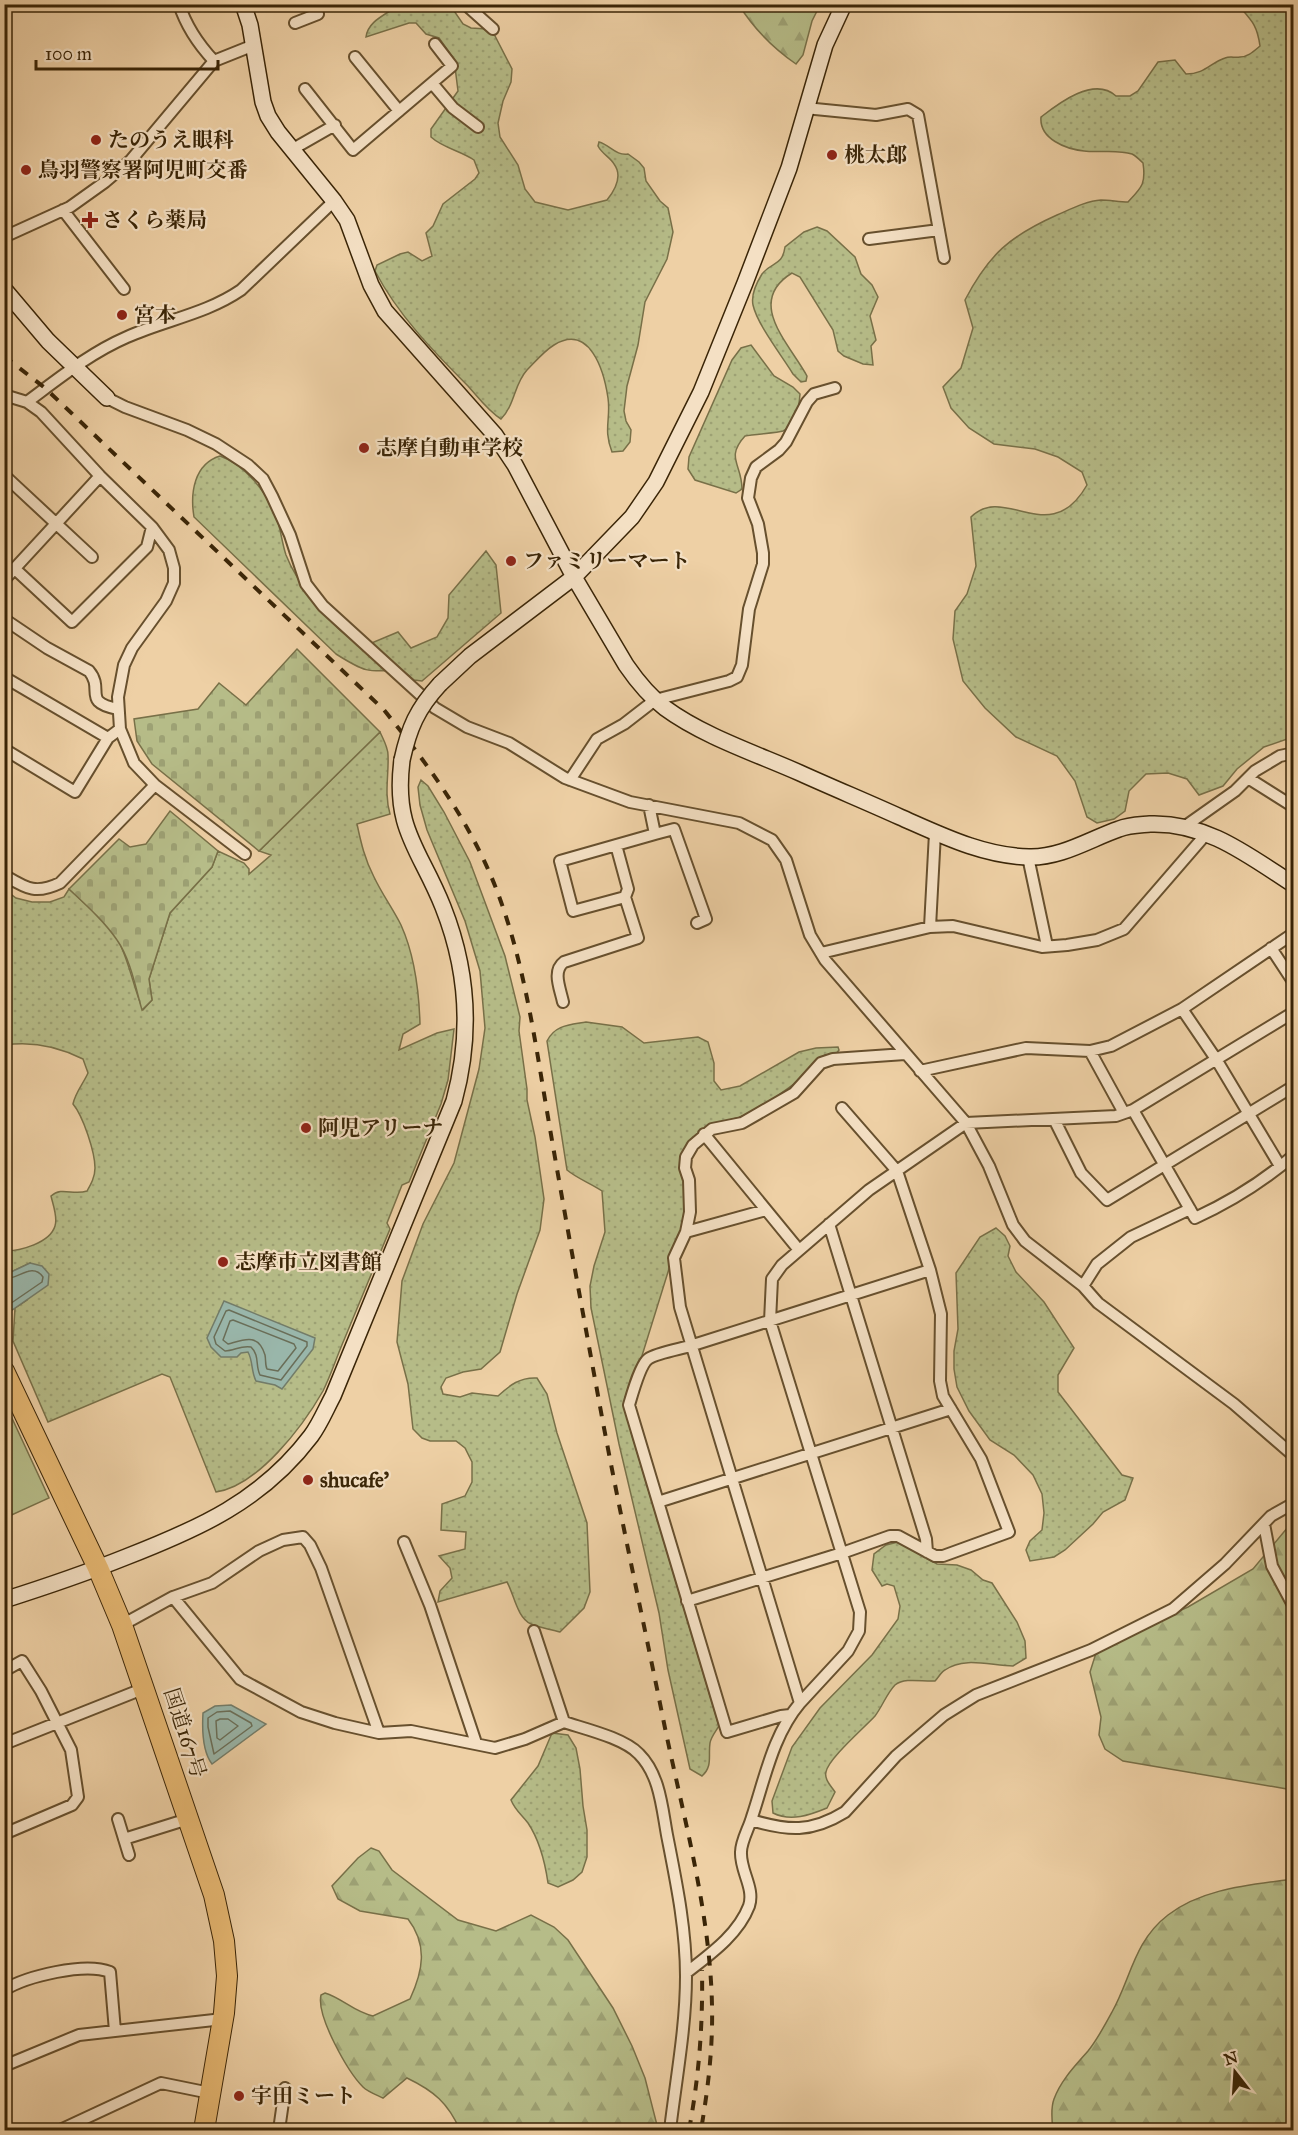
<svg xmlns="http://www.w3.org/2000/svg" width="1298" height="2135" font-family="'IM FELL Great Primer','Noto Serif JP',serif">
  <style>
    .grass { fill: url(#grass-dots); stroke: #787048; stroke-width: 1.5 }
    .forest { fill: url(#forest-firs); stroke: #787048; stroke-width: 1.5 }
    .cemetery { fill: url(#cemetery-stones); stroke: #787048; stroke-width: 1.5 }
    .pitch { fill: #b6bc88; stroke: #787048; stroke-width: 1.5 }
    .water { fill: #99b6aa; stroke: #737c69; stroke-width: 1.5 }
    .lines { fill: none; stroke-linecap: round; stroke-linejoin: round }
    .shore { stroke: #6a6e58; stroke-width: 1.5 }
    .street-casing { stroke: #67502e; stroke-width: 14 }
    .secondary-casing { stroke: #3a2507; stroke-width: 18 }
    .highway-casing { stroke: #3a2507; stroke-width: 22 }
    .street { stroke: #f4e0c4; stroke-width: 10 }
    .secondary { stroke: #f4e0c4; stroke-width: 15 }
    .highway { stroke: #e7b872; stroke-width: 20 }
    .rail { stroke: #3a2507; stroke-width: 4; stroke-dasharray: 10 10; stroke-linecap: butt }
    .secondary-bridge-casing { stroke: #3a2507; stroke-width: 18; stroke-linecap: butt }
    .secondary-bridge { stroke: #f4e0c4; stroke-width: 15 }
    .poi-dot { fill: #8f2418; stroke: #f4e0c4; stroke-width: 2 }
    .labels { text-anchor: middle; stroke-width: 4.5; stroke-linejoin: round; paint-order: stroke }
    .poi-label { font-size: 21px; font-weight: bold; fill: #3a2507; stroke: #f4e0c4; text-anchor: start }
    .street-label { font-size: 21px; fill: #3a2507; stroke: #f4e0c4 }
  </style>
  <defs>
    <pattern id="grass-dots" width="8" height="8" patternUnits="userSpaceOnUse" patternTransform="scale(1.5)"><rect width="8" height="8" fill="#b6bc88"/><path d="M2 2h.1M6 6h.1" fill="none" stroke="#9da174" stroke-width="1.8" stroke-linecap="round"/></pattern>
    <pattern id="forest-firs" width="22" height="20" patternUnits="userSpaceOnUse" patternTransform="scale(1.5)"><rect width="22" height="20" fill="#b6bc88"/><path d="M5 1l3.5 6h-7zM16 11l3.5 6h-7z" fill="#9da174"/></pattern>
    <pattern id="cemetery-stones" width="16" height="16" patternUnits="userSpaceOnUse" patternTransform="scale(1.5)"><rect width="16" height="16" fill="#b6bc88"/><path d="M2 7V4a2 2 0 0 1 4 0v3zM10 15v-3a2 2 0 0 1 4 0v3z" fill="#9da174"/></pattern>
  </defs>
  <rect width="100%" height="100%" fill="#eed0a5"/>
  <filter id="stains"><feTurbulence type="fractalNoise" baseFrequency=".00333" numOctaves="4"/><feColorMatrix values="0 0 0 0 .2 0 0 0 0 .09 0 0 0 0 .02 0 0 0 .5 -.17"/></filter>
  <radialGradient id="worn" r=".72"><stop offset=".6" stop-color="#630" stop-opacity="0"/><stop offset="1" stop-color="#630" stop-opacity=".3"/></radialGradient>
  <path class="grass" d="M 400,4 L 450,5 L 463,24 L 471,28 L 487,29 L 494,34 L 512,69 L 511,82 L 503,101 L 498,123 L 500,137 L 518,165 L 525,189 L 535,202 L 568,210 L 607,200 C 615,190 623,176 614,164 C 610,157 602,154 598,146 L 599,142 C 610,145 616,156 628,154 L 639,162 L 644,168 L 646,181 L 660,201 L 668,208 L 673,232 L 667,259 L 645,302 L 638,345 L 627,386 L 624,411 L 626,421 L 631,430 L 630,442 L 623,451 L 612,452 C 603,429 611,419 608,398 C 604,371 590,323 554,345 C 544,351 535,362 527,370 C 514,384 515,405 501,419 C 488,411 478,397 468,386 C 433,351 398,315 375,271 L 377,265 L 400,254 L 408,252 L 422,261 L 432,256 L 426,233 L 433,226 L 443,204 L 475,179 L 479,173 L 474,160 C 461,151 443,148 431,137 L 431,129 L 458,91 L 454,59 L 439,38 L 426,34 L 416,23 L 409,23 L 366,37 C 368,20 388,14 400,4 Z
    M 1238,5 L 1293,5 L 1293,737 L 1264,747 L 1237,769 L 1223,786 L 1199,795 L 1187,779 L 1168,773 L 1146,774 L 1129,791 L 1125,811 L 1114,819 L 1097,823 L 1087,817 L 1075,781 L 1057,756 L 1016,737 L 985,708 L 963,681 L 953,639 L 955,611 L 967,594 L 976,566 L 971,517 C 1005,483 1050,550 1087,485 L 1082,472 L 1058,457 L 1035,449 L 994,444 L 969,428 L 951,408 L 943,387 L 961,368 L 973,328 L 965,300 C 989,254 1010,236 1057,215 C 1071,209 1086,201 1101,200 C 1110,200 1119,202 1128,202 C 1142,187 1146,184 1143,163 C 1140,160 1136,156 1132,154 C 1117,149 1099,153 1084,151 C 1066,149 1039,139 1041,117 C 1059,103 1094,76 1116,96 L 1130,96 L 1138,91 L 1158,62 L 1175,60 L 1186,74 C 1205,74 1210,63 1225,58 C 1230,56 1235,58 1240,57 C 1248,57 1254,51 1260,46 C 1257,24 1251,20 1238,5 Z
    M 817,227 L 827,231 L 855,257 L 861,274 L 872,285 L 878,297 L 870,316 L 876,340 L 871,346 L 873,365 L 863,364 L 844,356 L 838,351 L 833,330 L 800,277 L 792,273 C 745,302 789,343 807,376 L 806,381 L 801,382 L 793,374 C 782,356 757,324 753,305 C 751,295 757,282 762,274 C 772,261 782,267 785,247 L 804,232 Z
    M 751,345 L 774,376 L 793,387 L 800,394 C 799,407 797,425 783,431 C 777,433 754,434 745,436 C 725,458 742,464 742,489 L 736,493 L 695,480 L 688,469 L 689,457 L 732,360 L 741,348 Z
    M 220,456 C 244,464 269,494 277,519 C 281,531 282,543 286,555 C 296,581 327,622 350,638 C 355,641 361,643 367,645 L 398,632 L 411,648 L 437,637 L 448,618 L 449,595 L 486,551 L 496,565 L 501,613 L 422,681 L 414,680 L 402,670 C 367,672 366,673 336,654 L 194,517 C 190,493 194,464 220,456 Z
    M 380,732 C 383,739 388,747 388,755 C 389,775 384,793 390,814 L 357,824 C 361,843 365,860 374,877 C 382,894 393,909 401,925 C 415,956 419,990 420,1024 L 403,1034 L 399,1050 L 437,1033 L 454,1029 L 448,1080 L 441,1104 L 409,1182 L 402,1185 L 387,1223 L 390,1229 C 375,1266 359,1303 344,1340 C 337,1356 331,1375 323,1391 C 303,1426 258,1486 216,1492 L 170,1377 L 162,1374 L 48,1422 L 13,1341 L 15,1308 L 27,1300 L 30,1263 L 9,1273 L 5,1273 L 5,1251 C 20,1251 50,1243 55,1226 C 58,1217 53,1205 51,1196 C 62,1186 73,1196 87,1191 C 91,1184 95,1177 95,1168 C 95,1152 83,1116 73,1104 C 75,1093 83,1084 88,1073 L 83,1059 C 57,1046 32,1041 5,1045 L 4,889 L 16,898 L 32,902 L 50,902 L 64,897 L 69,889 C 86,905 109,922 120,944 C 130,965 134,989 143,1010 L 152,1000 L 149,979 L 170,913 L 212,867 L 218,851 L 244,863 L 249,869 L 249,874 L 271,855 L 259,851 Z
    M 421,780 L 428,786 L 444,812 L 470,862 L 505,956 L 520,1017 L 519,1031 L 527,1089 L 527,1100 L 535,1137 L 544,1199 L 540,1230 L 517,1294 L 500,1352 L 481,1369 L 463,1372 L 446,1378 L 441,1387 L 443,1394 L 460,1397 L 472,1393 L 498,1396 C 510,1385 520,1377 537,1378 L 547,1394 L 557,1433 L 587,1523 L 590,1592 L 584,1608 L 560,1632 C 550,1629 540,1628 531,1624 C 517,1618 514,1594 507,1582 L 438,1602 L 440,1591 L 452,1578 L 450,1568 L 439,1556 L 465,1549 L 466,1532 L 441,1530 L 442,1504 L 465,1496 L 472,1482 L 472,1462 L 465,1448 L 456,1441 L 430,1441 L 422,1438 L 413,1429 L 408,1384 L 397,1342 L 402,1281 L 423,1224 L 454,1163 L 479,1069 L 485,1028 L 480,971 L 465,921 L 427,830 L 420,805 L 418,787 Z
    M 586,1022 L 622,1027 L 644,1043 L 698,1037 L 708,1042 L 714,1063 L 714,1081 L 721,1090 L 740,1086 L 799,1052 L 816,1048 L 838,1047 L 839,1050 L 836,1054 L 825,1055 L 815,1062 L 805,1076 L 755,1112 L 718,1124 L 682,1156 L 680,1170 L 685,1187 L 686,1214 L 632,1388 L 625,1397 L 631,1432 L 719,1726 C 716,1731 711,1737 710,1743 C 708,1756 713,1766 702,1776 L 690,1769 L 668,1670 L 659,1613 L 619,1444 L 591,1308 L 590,1286 L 594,1266 L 605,1232 L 602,1191 C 590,1183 578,1179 567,1170 L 547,1041 C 555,1025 569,1025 586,1022 Z
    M 996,1228 L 1005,1236 L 1010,1246 L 1008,1256 L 1016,1272 L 1044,1302 L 1074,1348 L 1058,1375 L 1058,1392 L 1122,1475 L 1133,1478 L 1125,1500 L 1103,1512 L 1093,1524 L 1065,1550 L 1054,1557 L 1030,1561 L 1026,1550 L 1030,1541 L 1042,1530 L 1044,1513 L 1042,1494 L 1033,1475 L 1014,1455 L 990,1440 L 969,1411 L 957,1387 L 954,1369 L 954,1351 L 958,1329 L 956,1273 L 980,1237 Z
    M 898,1542 L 937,1564 L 957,1565 L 971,1570 L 983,1580 L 992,1583 L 1017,1622 L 1025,1641 L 1026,1658 L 1013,1666 C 992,1666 964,1656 945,1670 C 941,1672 938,1678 935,1681 C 923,1682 905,1677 895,1685 C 887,1693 882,1707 875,1716 C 864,1728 828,1759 826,1772 C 824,1779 831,1786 835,1792 L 827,1808 C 810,1815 791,1822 773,1813 L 772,1801 L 792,1747 L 820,1708 L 872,1655 L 898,1619 L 900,1606 L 894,1586 L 887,1584 L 882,1586 L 872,1570 L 874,1554 L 886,1545 Z
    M 552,1733 L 568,1735 L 576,1748 L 580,1769 L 583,1806 L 587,1830 L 587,1857 L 582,1872 L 573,1880 L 558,1887 L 548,1883 C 545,1862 540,1841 528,1823 C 521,1814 515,1810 511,1800 L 538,1766 Z"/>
  <path class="forest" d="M 739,5 L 820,5 L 812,21 L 803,55 L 796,64 C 773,48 754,29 739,5 Z
    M 1293,1521 L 1293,1790 L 1123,1761 L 1105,1749 L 1099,1735 L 1101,1717 L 1090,1672 L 1096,1653 L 1147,1625 L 1188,1607 L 1253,1569 Z
    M 371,1848 L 379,1851 L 392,1870 L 458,1920 L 496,1931 L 531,1915 L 554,1927 L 568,1940 L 613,2008 L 632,2046 L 645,2078 L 657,2125 L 657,2130 L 460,2130 C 448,2103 434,2091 407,2078 L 383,2098 C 377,2095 368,2092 363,2087 C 348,2072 316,2016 321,1995 L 325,1993 C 342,1998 354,2012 373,2016 L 410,1999 C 423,1971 428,1945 408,1919 L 360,1911 L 338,1899 L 332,1886 L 358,1858 Z
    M 1293,1879 L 1293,2130 L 1053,2130 C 1052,2122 1051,2107 1054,2099 C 1061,2080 1075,2066 1088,2051 C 1097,2040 1105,2025 1112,2012 C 1131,1978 1134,1941 1168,1915 C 1203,1888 1251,1885 1293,1879 Z"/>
  <path class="cemetery" d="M 297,649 L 380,732 L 259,851 L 152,764 L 137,741 L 134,719 L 198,709 L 219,683 L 246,705 Z
    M 170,811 L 218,851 L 212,867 L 170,913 L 149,979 L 152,1000 L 142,1010 C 136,989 130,958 117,940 C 104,921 86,905 69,889 L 119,839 L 130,847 L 146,844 Z"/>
  <path class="pitch" d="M 4,1401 L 49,1498 L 5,1518 L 4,1518 Z"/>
  <path class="water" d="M 30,1263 L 42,1266 L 49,1274 L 48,1285 L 5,1315 L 5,1273 L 9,1273 Z
    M 224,1301 L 315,1338 L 313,1349 L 282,1389 L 275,1385 L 256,1381 C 251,1371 253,1361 248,1352 L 241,1353 L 237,1357 L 221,1357 L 211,1347 L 207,1338 Z
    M 231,1705 L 266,1724 L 212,1764 C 202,1751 202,1730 203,1713 L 215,1706 Z"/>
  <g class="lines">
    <path class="shore" d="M 4,1279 C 19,1279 32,1262 43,1277 L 42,1282 L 4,1308
      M 229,1310 L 307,1342 L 307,1346 L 281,1380 L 260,1375 C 255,1365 260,1356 251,1347 C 241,1345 234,1351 225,1351 L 216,1344 L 214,1337 L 226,1311 Z
      M 233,1320 L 294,1344 L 296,1348 L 278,1371 L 267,1369 C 265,1365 266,1360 265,1355 C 258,1332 243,1340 228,1344 L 223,1340 L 230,1321 Z
      M 230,1711 L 251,1723 L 252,1726 L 214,1754 L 208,1727 L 208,1718 L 217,1712 Z
      M 220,1719 L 228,1719 L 238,1726 L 220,1740 L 217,1738 L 216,1721 Z"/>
    <g class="street-casing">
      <path id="street" d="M 179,4 C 186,26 199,45 214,61
        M 465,4 L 493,29
        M 295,23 L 318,14 L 313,4
        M 355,57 L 399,111
        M 432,83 L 453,108 L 478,127
        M 305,89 L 353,150 L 452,66 L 435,44
        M 805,108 L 876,115 L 908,109 L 918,115 L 944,258
        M 293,149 L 335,125
        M 63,210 L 124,289
        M 4,237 L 70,207 L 105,182 L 131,160 L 214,61 L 254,45
        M 869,239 L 939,230
        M 4,395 L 27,402 L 41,412 L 100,476 L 152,527 L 169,550 L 174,568 L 174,583 L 166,601 L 132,648 L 124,665 L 118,697 L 120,729 L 134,763 L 155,785 L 245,854
        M 107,398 L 125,407 L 187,430 L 216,444 L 248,465 L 263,479 L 272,496 L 290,535 L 306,584 L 323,606 L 435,708 L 467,727 L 509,743 L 565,778 L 630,802 L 739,823 L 772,840 L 786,860 L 810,935 L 825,960 L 966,1123 L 989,1166 L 1013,1225 L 1025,1241 L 1083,1286 L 1098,1303 L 1234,1404 L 1294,1456
        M 27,402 C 58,379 90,353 127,337 C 165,320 206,314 241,290 L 334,201
        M 5,476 L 92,557
        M 15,569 L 72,622 L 147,547 L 152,527
        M 4,580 L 100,476
        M 4,619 L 47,648 L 89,671 C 105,690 81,702 118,709
        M 4,677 L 108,738
        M 4,749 L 75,792 L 108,738 L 120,729
        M 1248,778 L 1294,807
        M 570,780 L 597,739 L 624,724 L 655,700 L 729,681 L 737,677 L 742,665 L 749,609 L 763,564 L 763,553 L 758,524 L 748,498 L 751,478 L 756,467 L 779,450 L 786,442 L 807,402 L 814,394 L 835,388
        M 1184,827 L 1235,791 L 1255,771 L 1280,756 L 1294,753
        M 655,834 L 674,829 L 706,919 L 697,923
        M 616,845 L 628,889 L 625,897 L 573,911 L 560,861 L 655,834 L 649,805
        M 1028,857 L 1047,946
        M 4,875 C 26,888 35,895 60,883 L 155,785
        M 930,927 L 935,833
        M 1271,948 L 1294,983
        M 821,953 L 930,927 L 953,926 L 1042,947 L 1067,945 L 1097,940 L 1124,929 L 1207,833
        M 563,1002 C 560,988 552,971 564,962 L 638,938 L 625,897
        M 1182,1009 L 1216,1059 L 1280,1166
        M 1090,1051 L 1124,1113
        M 920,1071 L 1026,1048 L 1090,1051 L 1111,1046 L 1182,1009 L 1294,933
        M 1133,1110 L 1195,1218 C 1230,1202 1265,1180 1294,1155
        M 1054,1119 L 1081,1173 L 1107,1200 L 1294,1086
        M 704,1134 L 799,1250
        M 829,1224 L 926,1539 L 927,1552
        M 686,1232 L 766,1210
        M 1083,1286 L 1097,1264 L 1131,1237 L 1190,1209
        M 658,1502 L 951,1409
        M 1264,1524 L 1272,1566 L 1294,1607
        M 404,1542 L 430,1605 L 476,1743
        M 173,1597 L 212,1583 L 259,1551 L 283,1540 L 303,1537 L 310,1545 L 321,1568 L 379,1733
        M 687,1601 L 842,1553 L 890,1536 L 898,1536 L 935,1556 L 943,1556 L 1009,1532 L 981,1459 L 943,1396 L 940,1381 L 941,1314 L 930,1270 L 897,1171 L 842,1108
        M 122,1625 L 173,1597 L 240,1679 L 301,1712 L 335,1723 L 379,1733 L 411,1731 L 495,1748 L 525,1739 L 564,1722 C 585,1729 624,1738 639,1754 C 660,1775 662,1808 667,1835 C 676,1881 686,1928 686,1976 C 686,2027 676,2079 670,2130
        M 534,1631 L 564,1722
        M 4,1671 L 22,1661 L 41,1691 L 71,1750 L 78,1797 L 72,1805 L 4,1834
        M 800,1703 L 848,1651 L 859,1631 L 860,1612 L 770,1321 L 772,1279 L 782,1265 L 869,1190 L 966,1123 L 1116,1116 L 1133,1110 L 1294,1012
        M 790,1715 L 781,1716 L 727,1732 L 629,1405 C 632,1395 640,1365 648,1359 C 656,1353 680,1349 690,1346 L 930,1270
        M 4,1744 L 145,1688
        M 118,1819 L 129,1855
        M 751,1820 C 788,1831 811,1833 845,1812 L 896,1756 L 944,1715 L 976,1695 L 1091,1650 L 1173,1609 L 1225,1564 L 1271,1516 L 1294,1503
        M 124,1839 L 188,1819
        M 686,1973 C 709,1955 738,1935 749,1906 C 755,1888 740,1871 741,1852 C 741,1841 749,1828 752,1817 C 765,1778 773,1735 800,1703 L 680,1307 L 674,1258 L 686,1232 L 690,1212 L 689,1180 L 685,1168 L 686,1157 L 693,1145 L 712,1129 L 742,1123 L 794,1093 L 821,1063 L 833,1059 L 905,1054
        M 4,1990 C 27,1976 85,1962 110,1972 L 115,2031
        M 4,2066 L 79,2035 L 223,2019
        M 60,2130 L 161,2083 L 210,2093
        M 279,2130 L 285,2088"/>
    </g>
    <g class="secondary-casing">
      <path id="secondary" d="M 243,4 L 250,25 L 263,102 L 268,116 L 278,132 L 334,201 L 347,220 L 371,285 L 385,311 L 495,435 L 515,465 L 574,577 L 626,665 C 637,681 649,696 665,708 C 703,736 757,754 800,773 C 833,788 867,802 900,817 C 941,835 983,856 1029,857 C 1061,858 1090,839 1119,829 C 1129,825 1140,825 1150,824 C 1207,822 1249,856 1294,885
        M 4,289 L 48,341 L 107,398
        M 440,684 L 470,656 L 574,577 L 632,517 L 656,482 L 701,392 L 745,283 L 789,168 L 825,45 L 844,4
        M 4,1600 C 45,1587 86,1573 126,1557 C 198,1529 262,1501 311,1436 C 320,1424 326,1409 333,1396 L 454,1101 C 472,1035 468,970 443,907 C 420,849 393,830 402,760"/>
    </g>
    <g class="highway-casing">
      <path id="highway" d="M 4,1371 L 98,1568 L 122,1625 L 214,1895 L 224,1941 L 227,1976 L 224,2013 L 204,2130"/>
    </g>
    <use href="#street" class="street"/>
    <use href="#secondary" class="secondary"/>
    <use href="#highway" class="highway"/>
    <path class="rail" d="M 4,356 L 45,388 L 384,710 C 431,768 475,829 500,899 C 526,971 536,1048 549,1123 C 565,1216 582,1308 599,1401 C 619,1510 643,1619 665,1728 C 684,1819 710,1912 712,2005 C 713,2048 708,2089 701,2130
      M 689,2130 C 699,2077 703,2024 702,1970"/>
    <g class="secondary-bridge-casing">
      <path id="secondary-bridge" d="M 402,760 C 409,728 417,709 440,684"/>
    </g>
    <use href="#secondary-bridge" class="secondary-bridge"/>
  </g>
  <g class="poi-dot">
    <circle cx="96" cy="140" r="6"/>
    <circle cx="832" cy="155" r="6"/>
    <circle cx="26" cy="170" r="6"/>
    <path d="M87 211h6v6h6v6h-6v6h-6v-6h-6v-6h6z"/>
    <circle cx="122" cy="315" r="6"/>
    <circle cx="364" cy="448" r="6"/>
    <circle cx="511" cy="561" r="6"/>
    <circle cx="306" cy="1128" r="6"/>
    <circle cx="223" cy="1262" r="6"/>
    <circle cx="308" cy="1480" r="6"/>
    <circle cx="239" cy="2096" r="6"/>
  </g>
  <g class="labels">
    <g class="poi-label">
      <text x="108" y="147">たのうえ眼科</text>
      <text x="844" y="162">桃太郎</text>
      <text x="38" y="177">鳥羽警察署阿児町交番</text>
      <text x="102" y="227">さくら薬局</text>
      <text x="134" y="322">宮本</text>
      <text x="376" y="455">志摩自動車学校</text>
      <text x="523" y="568">ファミリーマート</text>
      <text x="318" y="1135">阿児アリーナ</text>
      <text x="235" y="1269">志摩市立図書館</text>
      <text x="320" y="1487">shucafe’</text>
      <text x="251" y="2103">宇田ミート</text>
    </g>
    <g class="street-label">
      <text transform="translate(185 1733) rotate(72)" y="7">国道167号</text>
    </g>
  </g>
  <rect width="1298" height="2135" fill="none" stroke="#eed0a5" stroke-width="24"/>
  <rect x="6" y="6" width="1286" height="2123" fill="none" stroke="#3a2507" stroke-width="3"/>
  <rect x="12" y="12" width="1274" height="2111" fill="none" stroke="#3a2507" stroke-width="1.5"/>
  <g transform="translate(1235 2072) rotate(343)" stroke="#f4e0c4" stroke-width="4.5" paint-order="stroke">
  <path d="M0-4.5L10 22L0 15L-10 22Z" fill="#3a2507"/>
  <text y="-9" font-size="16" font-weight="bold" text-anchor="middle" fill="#3a2507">N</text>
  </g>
  <path d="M36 60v9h182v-9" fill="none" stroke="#3a2507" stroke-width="3"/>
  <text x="45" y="60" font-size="18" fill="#3a2507" stroke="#f4e0c4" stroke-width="4.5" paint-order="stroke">100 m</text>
  <rect width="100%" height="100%" filter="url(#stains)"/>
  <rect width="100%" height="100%" fill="url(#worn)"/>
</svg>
